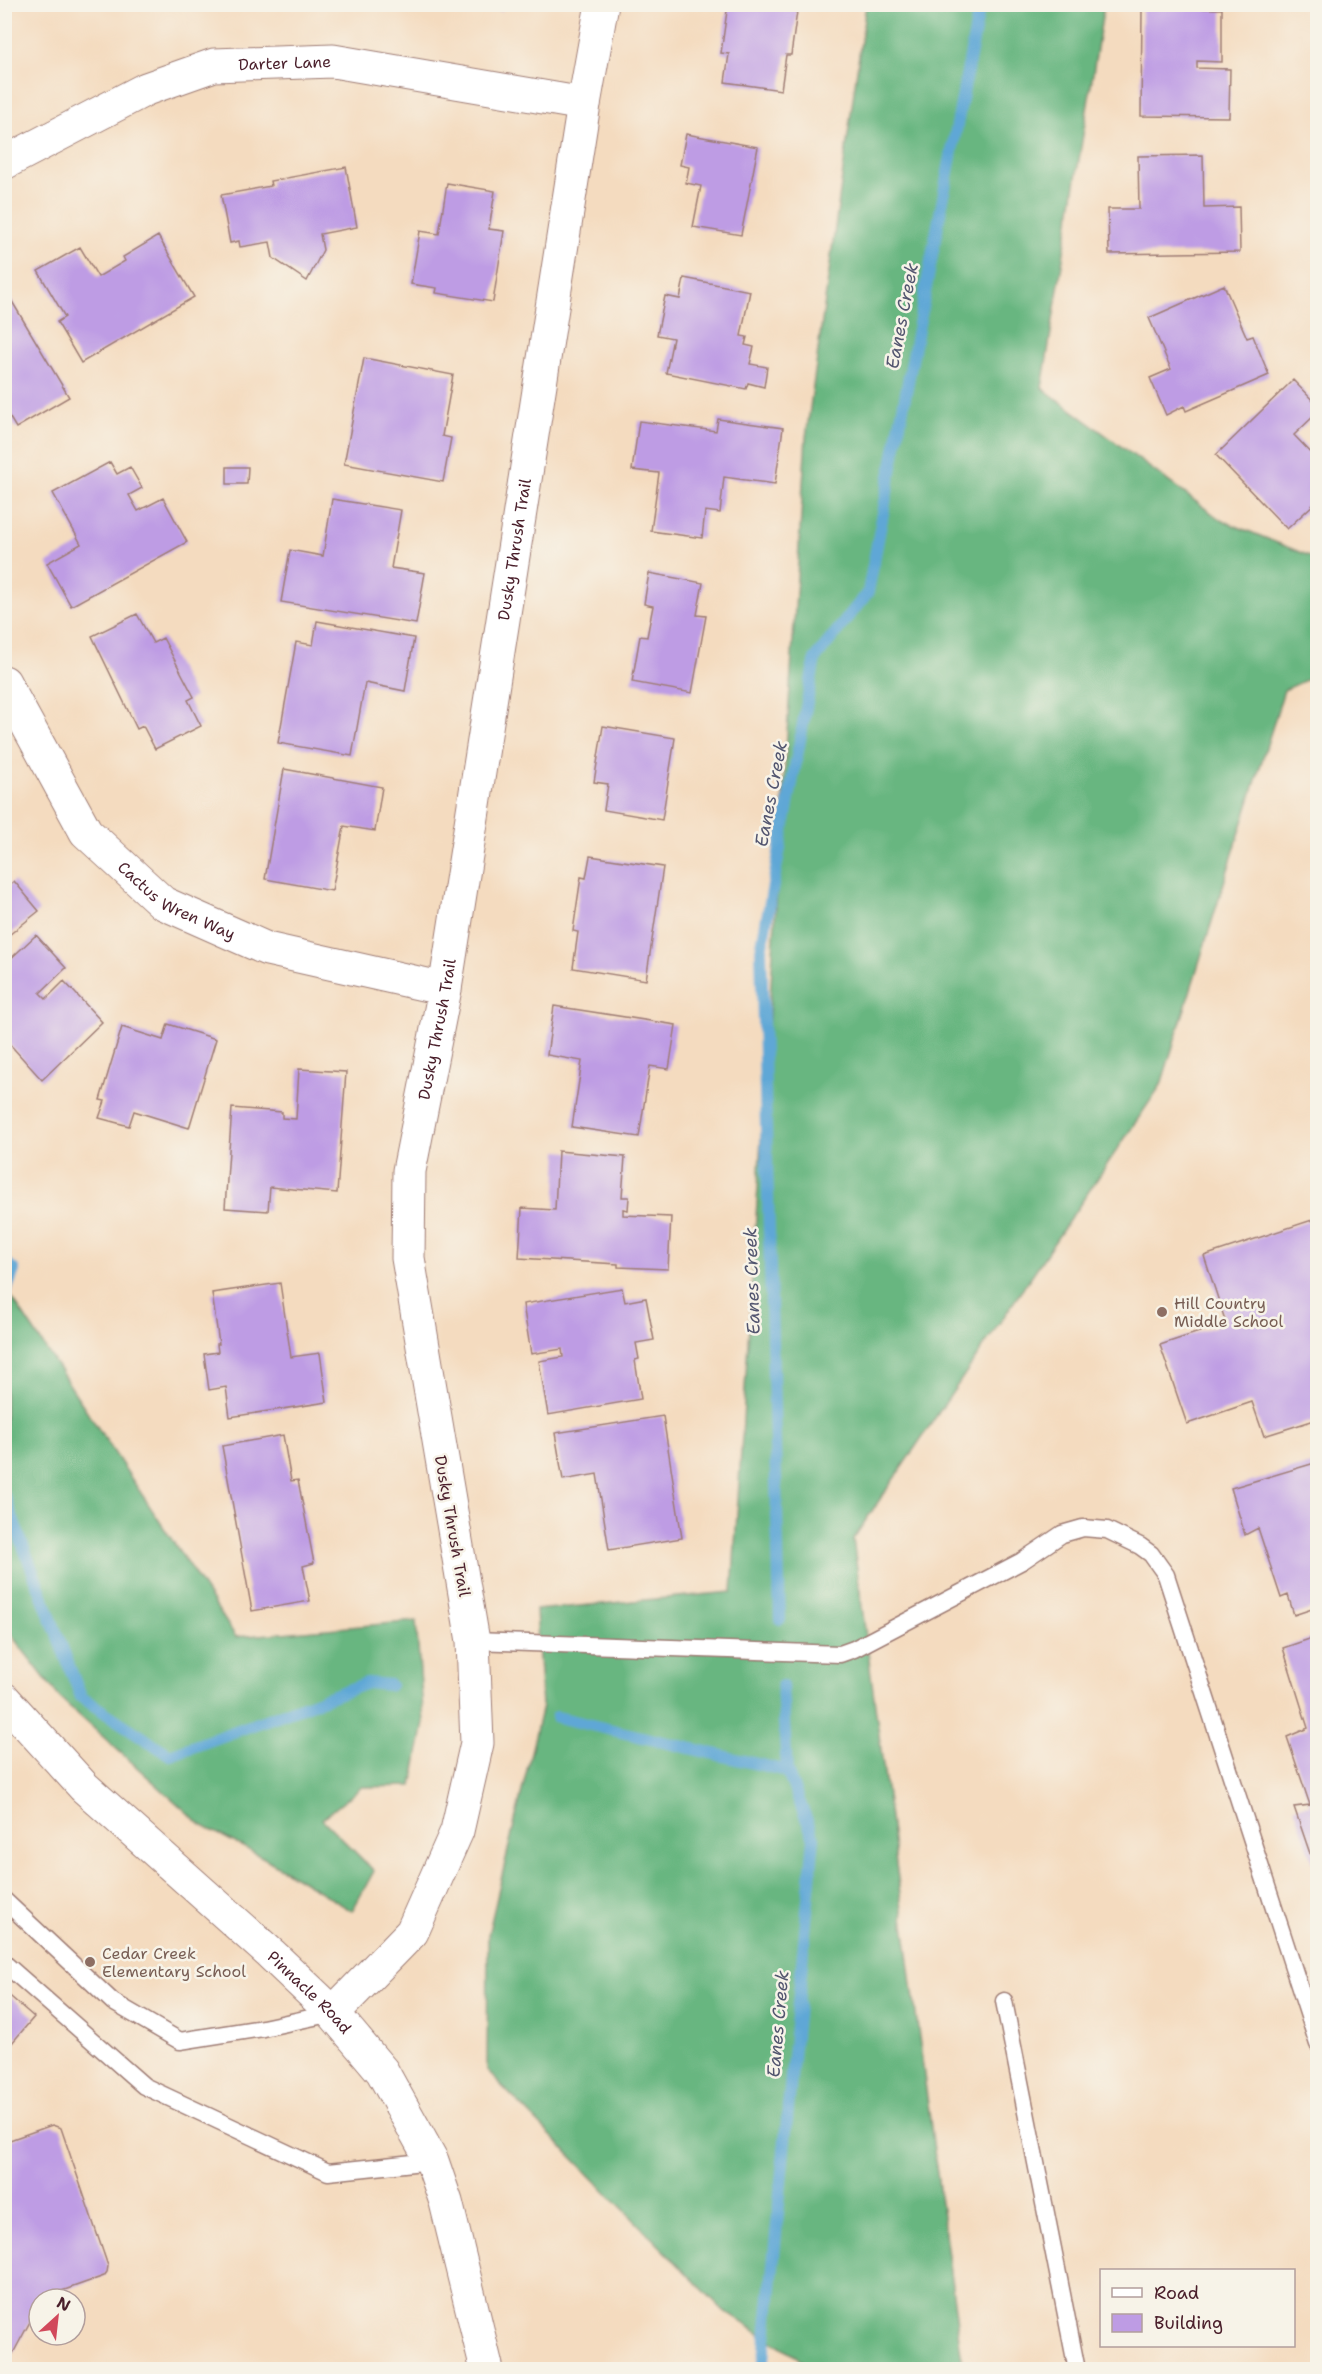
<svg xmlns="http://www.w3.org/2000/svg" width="1322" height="2374" font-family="'Shantell Sans',sans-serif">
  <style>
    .forest { fill: #68b680; stroke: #596a56; stroke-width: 1.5 }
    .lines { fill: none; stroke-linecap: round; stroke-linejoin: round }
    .stream { stroke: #5fa7d6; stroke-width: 12 }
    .building { fill: #be9ce4 }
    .service-casing { stroke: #9f7d75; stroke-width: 19 }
    .minor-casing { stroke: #9f7d75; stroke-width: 35 }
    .tertiary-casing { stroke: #9f7d75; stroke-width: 35 }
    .service { stroke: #fff; stroke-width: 16 }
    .minor { stroke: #fff; stroke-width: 33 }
    .tertiary { stroke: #fff; stroke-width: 33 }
    .education-dot { fill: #8d6e63; stroke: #f7f3e8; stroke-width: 2 }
    .labels { text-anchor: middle; stroke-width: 5; stroke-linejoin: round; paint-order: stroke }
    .street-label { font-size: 16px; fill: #4a1f2b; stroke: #f7f3e8 }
    .education-label { font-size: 16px; fill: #785e54; stroke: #f7f3e8; text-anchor: start }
    .water-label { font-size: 18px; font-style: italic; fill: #52556f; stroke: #f7f3e8 }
  </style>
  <rect width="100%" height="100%" fill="#f7f3e8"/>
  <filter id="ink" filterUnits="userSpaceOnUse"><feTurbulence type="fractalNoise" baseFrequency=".0167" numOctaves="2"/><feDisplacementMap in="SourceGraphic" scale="12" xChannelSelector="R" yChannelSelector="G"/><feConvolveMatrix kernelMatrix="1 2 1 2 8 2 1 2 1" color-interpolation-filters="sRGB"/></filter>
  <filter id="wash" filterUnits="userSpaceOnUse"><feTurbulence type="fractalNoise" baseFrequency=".008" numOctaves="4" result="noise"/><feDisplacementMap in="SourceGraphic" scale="24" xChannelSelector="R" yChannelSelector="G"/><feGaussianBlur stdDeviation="1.35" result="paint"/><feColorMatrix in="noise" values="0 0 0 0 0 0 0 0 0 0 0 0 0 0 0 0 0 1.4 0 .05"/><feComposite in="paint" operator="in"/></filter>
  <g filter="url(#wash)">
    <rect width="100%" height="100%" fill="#f4dbbf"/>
    <path class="forest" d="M 866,5 L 1104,5 L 1042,388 L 1221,520 L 1317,559 L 1317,675 L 1284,690 L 1161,1085 L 853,1539 L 963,2369 L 816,2369 L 724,2311 L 487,2071 L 488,1935 L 542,1706 L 536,1610 L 732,1592 L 806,437 Z
      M 5,1287 L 236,1637 L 416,1621 L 424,1723 L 412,1786 L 362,1787 L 322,1819 L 374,1871 L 352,1911 L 266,1859 L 201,1825 L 60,1698 L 5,1627 Z"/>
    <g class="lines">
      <path class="stream" d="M 4,1261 L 14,1270 L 4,1296
        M 4,1496 L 81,1697 L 170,1755 L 367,1683 L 390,1685
        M 780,1619 L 761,950 L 815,659 L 868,592 L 980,4
        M 557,1717 L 787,1771
        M 763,2370 L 814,1838 L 787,1771 L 782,1686"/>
    </g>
    <g id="blocks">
      <path class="building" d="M 472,4 L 503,4 L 502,11 Z
        M 728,4 L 798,4 L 791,55 L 786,55 L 781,90 L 725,82 L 729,54 L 721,53 Z
        M 1142,8 L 1222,9 L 1222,62 L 1197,61 L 1197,68 L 1230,69 L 1229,117 L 1141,116 Z
        M 686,134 L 758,147 L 741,235 L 693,227 L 701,186 L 686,183 L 689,167 L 680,165 Z
        M 1203,155 L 1204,208 L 1239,207 L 1240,252 L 1109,254 L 1108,209 L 1139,209 L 1138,156 Z
        M 346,167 L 357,227 L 320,234 L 323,250 L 307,281 L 273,258 L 270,242 L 240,247 L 239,241 L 230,243 L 221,195 L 271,186 L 270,181 Z
        M 447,183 L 495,191 L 489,229 L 504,231 L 493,302 L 436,293 L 437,288 L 411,284 L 420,231 L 439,234 Z
        M 158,236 L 194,297 L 81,363 L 57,322 L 65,317 L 38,271 L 80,247 L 98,277 L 125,261 L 123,257 Z
        M 684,278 L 750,291 L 741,336 L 747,337 L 745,345 L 754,347 L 750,364 L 767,367 L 764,387 L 748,383 L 746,389 L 666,373 L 673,338 L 657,335 L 665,296 L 680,299 Z
        M 1224,285 L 1247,338 L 1253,336 L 1269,375 L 1186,411 L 1184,406 L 1166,415 L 1150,378 L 1171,369 L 1149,318 Z
        M 4,288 L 69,397 L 16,428 L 4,408 Z
        M 364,358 L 453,375 L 442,436 L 451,438 L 443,482 L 344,464 Z
        M 1293,380 L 1318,406 L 1318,412 L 1294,435 L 1318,460 L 1318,500 L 1287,529 L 1216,455 Z
        M 718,419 L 783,428 L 775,484 L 724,477 L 720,513 L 705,511 L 702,538 L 651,531 L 659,473 L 632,470 L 639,421 L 716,431 Z
        M 110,462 L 117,474 L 130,467 L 142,488 L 129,495 L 138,511 L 163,498 L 187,542 L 71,606 L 47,563 L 81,544 L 53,493 Z
        M 227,467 L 248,467 L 247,484 L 227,484 Z
        M 332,499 L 401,510 L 391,568 L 425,573 L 416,624 L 281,602 L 290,550 L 323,556 Z
        M 649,573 L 703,583 L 697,615 L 706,616 L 692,693 L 632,682 L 640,636 L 647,637 L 653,606 L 644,604 Z
        M 137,614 L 153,643 L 163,638 L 194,697 L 188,700 L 201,726 L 155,749 L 143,726 L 137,729 L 92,636 Z
        M 317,621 L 414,638 L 405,691 L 365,683 L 352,756 L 278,743 L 296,642 L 313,645 Z
        M 603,726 L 675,738 L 662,820 L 604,810 L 608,784 L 594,782 Z
        M 284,769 L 382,787 L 375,831 L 344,826 L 332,891 L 265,879 Z
        M 590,856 L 663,867 L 646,980 L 573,968 L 578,932 L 573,931 L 581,877 L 586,878 Z
        M 14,881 L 39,911 L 4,939 L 4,885 L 6,888 Z
        M 36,935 L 66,968 L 40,993 L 46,999 L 64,981 L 102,1022 L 42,1080 L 5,1039 L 5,964 Z
        M 554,1006 L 676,1025 L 669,1069 L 650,1066 L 639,1137 L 572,1127 L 582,1061 L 547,1055 Z
        M 168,1024 L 216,1039 L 189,1128 L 134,1111 L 129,1126 L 99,1118 L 105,1101 L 100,1100 L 122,1027 L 163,1040 Z
        M 299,1069 L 346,1072 L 337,1193 L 270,1187 L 268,1211 L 225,1208 L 232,1108 L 282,1112 L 282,1118 L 296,1119 Z
        M 558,1151 L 625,1157 L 622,1197 L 629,1197 L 628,1210 L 623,1209 L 623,1215 L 671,1217 L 668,1269 L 618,1267 L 618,1264 L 519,1258 L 522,1208 L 555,1210 Z
        M 1318,1218 L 1318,1419 L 1264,1436 L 1252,1402 L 1187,1424 L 1160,1345 L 1226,1323 L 1204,1256 Z
        M 280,1283 L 291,1357 L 320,1353 L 327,1402 L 230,1417 L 226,1387 L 209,1390 L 204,1354 L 218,1352 L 217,1344 L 219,1344 L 212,1293 Z
        M 622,1288 L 625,1302 L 646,1298 L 654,1340 L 636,1343 L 639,1359 L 635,1360 L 641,1399 L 548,1415 L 539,1361 L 563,1357 L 562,1349 L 531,1354 L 523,1304 Z
        M 663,1416 L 682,1538 L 609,1550 L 597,1474 L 563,1480 L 555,1433 Z
        M 283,1435 L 291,1481 L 298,1480 L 314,1563 L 303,1566 L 310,1601 L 252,1611 L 222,1446 Z
        M 1318,1462 L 1318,1607 L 1294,1615 L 1288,1595 L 1281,1598 L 1258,1528 L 1245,1535 L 1231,1488 Z
        M 1318,1636 L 1318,1874 L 1317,1874 L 1294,1807 L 1310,1805 L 1287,1737 L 1308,1728 L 1283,1648 Z
        M 4,1991 L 34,2017 L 12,2043 L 4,2036 Z
        M 52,2125 L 61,2128 L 108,2266 L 107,2272 L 104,2276 L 39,2299 L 39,2305 L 4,2370 L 4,2142 Z"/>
    </g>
  </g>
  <g filter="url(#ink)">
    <use href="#blocks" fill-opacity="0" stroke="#9f7d75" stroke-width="1.5"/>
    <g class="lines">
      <g class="service-casing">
        <path id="service" d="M 473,1641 L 840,1654 L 854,1649 L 1022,1561 L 1062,1534 L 1083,1528 L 1107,1530 L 1140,1546 L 1151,1554 L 1166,1575 L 1318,2044
          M 4,1900 L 113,2002 L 180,2041 L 263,2028 L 333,2013
          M 4,1963 L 144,2086 L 328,2172 L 432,2161
          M 1004,2001 L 1077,2370"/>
      </g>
      <g class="minor-casing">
        <g id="minor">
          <path id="s1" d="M 4,163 L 146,89 L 214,65 L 333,61 L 584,104"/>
          <path id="s2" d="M 4,682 L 86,832 L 163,903 L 267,949 L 445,989"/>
          <path id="s3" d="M 333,2013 L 412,1932 L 457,1831 L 477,1743 L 473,1641 L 408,1258 L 409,1171 L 445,989 L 584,104 L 602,4"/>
        </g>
      </g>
      <g class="tertiary-casing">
        <g id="tertiary">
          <path id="s4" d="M 4,1699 L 84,1787 L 271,1954 L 333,2013 L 382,2071 L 432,2161 L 446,2202 L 487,2370"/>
        </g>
      </g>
      <use href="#service" class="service"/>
      <use href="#minor" class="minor"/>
      <use href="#tertiary" class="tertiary"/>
    </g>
  </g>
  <g class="education-dot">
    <circle cx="1162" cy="1312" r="6"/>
    <circle cx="90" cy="1962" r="6"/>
  </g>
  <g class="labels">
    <g class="street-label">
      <text dy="6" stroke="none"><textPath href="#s1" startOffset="303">Darter Lane</textPath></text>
      <text dy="6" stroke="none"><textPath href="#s3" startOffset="1522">Dusky Thrush Trail</textPath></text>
      <text dy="6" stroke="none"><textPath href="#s2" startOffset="286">Cactus Wren Way</textPath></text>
      <text dy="6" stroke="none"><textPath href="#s3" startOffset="1036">Dusky Thrush Trail</textPath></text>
      <text transform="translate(453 1526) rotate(80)" y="6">Dusky Thrush Trail</text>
      <text dy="6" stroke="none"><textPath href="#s4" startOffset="424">Pinnacle Road</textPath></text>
    </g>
    <g class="education-label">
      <text x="1174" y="1309">Hill Country<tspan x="1174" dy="18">Middle School</tspan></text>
      <text x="102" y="1959">Cedar Creek<tspan x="102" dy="18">Elementary School</tspan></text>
    </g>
    <g class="water-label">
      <text transform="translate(902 316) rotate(-79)" y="6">Eanes Creek</text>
      <text transform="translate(771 794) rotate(-79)" y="6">Eanes Creek</text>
      <text transform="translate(752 1281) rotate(-92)" y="6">Eanes Creek</text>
      <text transform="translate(778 2024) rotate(-85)" y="6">Eanes Creek</text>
    </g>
  </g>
  <rect width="1322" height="2374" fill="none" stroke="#f7f3e8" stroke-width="24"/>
  <rect x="1100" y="2269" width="195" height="78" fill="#f7f3e8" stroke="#b29e9c" stroke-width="1.5"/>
  <rect x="1112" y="2288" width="30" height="9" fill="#ffffff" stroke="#b29e9c" stroke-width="1.5"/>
  <text x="1154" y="2299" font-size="18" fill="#4a1f2b">Road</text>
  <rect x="1112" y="2314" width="30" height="18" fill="#be9ce4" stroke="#b29e9c" stroke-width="1.5"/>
  <text x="1154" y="2329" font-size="18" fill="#4a1f2b">Building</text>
  <g transform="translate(57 2317) rotate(27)"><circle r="28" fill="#f7f3e8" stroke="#b29e9c" stroke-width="1.5"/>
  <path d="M0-4.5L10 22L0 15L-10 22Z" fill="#d1495b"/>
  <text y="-9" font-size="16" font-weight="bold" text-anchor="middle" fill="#4a1f2b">N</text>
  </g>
</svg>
